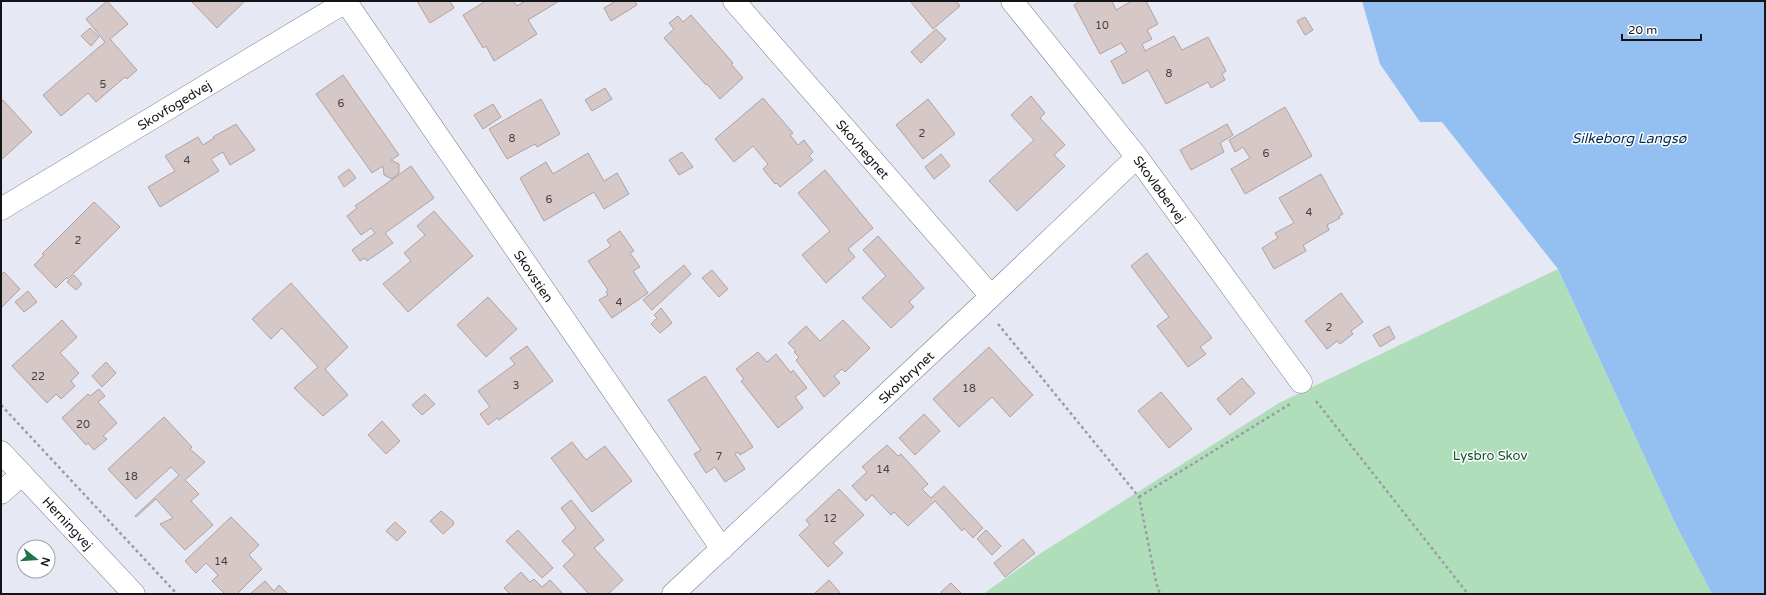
<svg xmlns="http://www.w3.org/2000/svg" width="1766" height="595" font-family="'Varela Round',sans-serif">
  <style>
    .green { fill: #b1deba }
    .water { fill: #94bff1 }
    .building { fill: #d6c8c6; stroke: #afa2a0 }
    .lines { fill: none; stroke-linecap: round; stroke-linejoin: round }
    .minor-casing { stroke: #7a7c87; stroke-width: 23 }
    .path { stroke: #9b9da6; stroke-width: 2.5; stroke-dasharray: 3 3; stroke-linecap: butt }
    .minor { stroke: #fff; stroke-width: 22 }
    .labels { text-anchor: middle; stroke-width: 3; stroke-linejoin: round; paint-order: stroke }
    .number-label { font-size: 11px; fill: #444144 }
    .street-label { font-size: 13px; fill: #131418; stroke: #fff }
    .park-label { font-size: 13px; fill: #0f5027; stroke: #fff }
    .water-label { font-size: 14px; font-style: italic; fill: #002e5a; stroke: #fff }
  </style>
  <rect width="100%" height="100%" fill="#e6e8f4"/>
  <path class="green" d="M 1558,269 L 1676,525 L 1712,594 L 983,594 L 1041,553 L 1279,403 Z"/>
  <path class="water" d="M 1362,1 L 1765,1 L 1765,594 L 1712,594 L 1676,525 L 1558,269 L 1442,122 L 1420,122 L 1380,64 Z"/>
  <path class="building" d="M 107,1 L 128,24 L 110,39 L 137,70 L 127,79 L 125,77 L 96,102 L 88,93 L 61,116 L 43,95 L 105,42 L 86,19 Z
    M 191,1 L 245,1 L 217,28 Z
    M 417,1 L 450,1 L 454,8 L 430,23 Z
    M 486,1 L 513,1 L 517,6 L 525,1 L 559,1 L 528,20 L 537,34 L 494,61 L 486,46 L 483,48 L 463,15 Z
    M 616,1 L 635,1 L 637,5 L 611,21 L 604,8 Z
    M 910,1 L 956,1 L 960,6 L 933,29 Z
    M 1080,1 L 1112,1 L 1116,10 L 1132,1 L 1146,1 L 1158,24 L 1147,30 L 1152,39 L 1142,44 L 1145,51 L 1174,36 L 1182,50 L 1208,37 L 1226,71 L 1222,74 L 1225,80 L 1211,88 L 1208,82 L 1166,104 L 1148,70 L 1123,84 L 1111,61 L 1127,52 L 1121,43 L 1100,54 L 1074,5 Z
    M 691,15 L 733,63 L 731,64 L 743,78 L 720,99 L 707,84 L 706,85 L 664,38 L 674,29 L 669,23 L 678,16 L 683,22 Z
    M 1305,17 L 1313,30 L 1305,35 L 1297,21 Z
    M 90,28 L 99,37 L 91,46 L 81,36 Z
    M 936,29 L 946,39 L 921,63 L 911,52 Z
    M 343,75 L 399,155 L 391,160 L 399,164 L 399,173 L 392,179 L 384,175 L 383,166 L 372,173 L 316,94 Z
    M 605,88 L 612,99 L 592,111 L 585,100 Z
    M 1031,96 L 1045,113 L 1040,118 L 1065,145 L 1054,155 L 1065,166 L 1017,211 L 989,181 L 1034,140 L 1011,115 Z
    M 763,98 L 793,133 L 790,135 L 798,145 L 804,140 L 813,152 L 809,156 L 813,160 L 780,187 L 777,183 L 775,184 L 763,169 L 768,164 L 753,146 L 734,162 L 715,139 Z
    M 541,99 L 560,134 L 537,147 L 535,144 L 507,159 L 489,129 Z
    M 928,99 L 955,134 L 923,159 L 896,125 Z
    M 3,100 L 32,132 L 1,160 L 1,102 Z
    M 493,104 L 501,117 L 483,129 L 474,115 Z
    M 1285,107 L 1312,156 L 1245,194 L 1231,169 L 1250,158 L 1243,147 L 1235,152 L 1229,140 Z
    M 236,124 L 255,150 L 230,165 L 223,152 L 211,159 L 219,171 L 160,207 L 148,187 L 175,171 L 165,156 L 198,137 L 203,145 L 214,138 L 213,137 Z
    M 1227,124 L 1233,135 L 1220,143 L 1224,152 L 1191,170 L 1180,150 Z
    M 682,152 L 693,167 L 679,175 L 669,160 Z
    M 588,153 L 604,181 L 617,173 L 629,194 L 604,209 L 594,192 L 544,221 L 520,178 L 546,162 L 553,174 Z
    M 941,154 L 950,166 L 934,179 L 925,167 Z
    M 411,166 L 434,198 L 385,233 L 393,243 L 367,261 L 365,258 L 360,261 L 352,250 L 375,233 L 371,228 L 361,235 L 347,216 L 357,208 L 355,206 Z
    M 349,169 L 356,178 L 344,187 L 338,177 Z
    M 825,170 L 873,228 L 848,249 L 855,257 L 826,283 L 802,255 L 830,231 L 798,193 Z
    M 1321,174 L 1343,214 L 1339,216 L 1340,218 L 1327,225 L 1329,230 L 1303,245 L 1306,251 L 1274,269 L 1262,248 L 1278,238 L 1275,233 L 1294,223 L 1279,198 Z
    M 94,202 L 120,227 L 68,279 L 66,278 L 56,288 L 34,265 L 44,255 L 42,254 Z
    M 434,211 L 473,256 L 408,312 L 383,284 L 411,261 L 404,253 L 425,235 L 417,226 Z
    M 620,231 L 634,251 L 630,253 L 640,267 L 633,271 L 648,293 L 612,318 L 599,300 L 608,295 L 606,292 L 608,290 L 588,261 L 611,246 L 607,240 Z
    M 878,236 L 924,288 L 909,302 L 914,307 L 891,328 L 862,298 L 886,276 L 863,250 Z
    M 1147,253 L 1212,338 L 1200,347 L 1206,354 L 1188,367 L 1157,326 L 1169,317 L 1131,266 Z
    M 684,265 L 691,274 L 652,310 L 643,300 Z
    M 712,270 L 728,289 L 719,297 L 702,278 Z
    M 4,272 L 20,289 L 1,308 L 1,275 Z
    M 74,275 L 82,284 L 76,290 L 67,282 Z
    M 291,283 L 348,347 L 325,369 L 348,395 L 323,416 L 294,388 L 318,367 L 282,328 L 271,339 L 252,319 Z
    M 28,291 L 37,302 L 24,312 L 15,302 Z
    M 1341,293 L 1363,322 L 1351,331 L 1353,334 L 1340,344 L 1337,341 L 1327,349 L 1305,321 Z
    M 488,297 L 517,329 L 486,357 L 457,325 Z
    M 661,308 L 672,323 L 660,333 L 651,324 L 657,318 L 654,315 Z
    M 62,320 L 77,337 L 60,353 L 79,373 L 71,381 L 75,386 L 61,399 L 56,394 L 47,403 L 12,366 Z
    M 843,320 L 870,348 L 845,372 L 842,369 L 834,376 L 840,383 L 824,397 L 796,360 L 799,357 L 794,352 L 796,351 L 788,343 L 806,326 L 820,341 Z
    M 1389,326 L 1395,338 L 1380,347 L 1373,335 Z
    M 527,346 L 553,381 L 499,420 L 497,418 L 488,425 L 480,414 L 490,407 L 478,391 L 515,364 L 510,358 Z
    M 989,347 L 1033,395 L 1010,417 L 992,397 L 959,427 L 933,399 Z
    M 758,352 L 767,362 L 776,354 L 791,373 L 793,370 L 807,388 L 795,397 L 803,408 L 778,428 L 741,381 L 744,379 L 736,369 Z
    M 106,362 L 116,373 L 102,387 L 92,376 Z
    M 705,376 L 753,447 L 740,455 L 738,452 L 735,454 L 745,469 L 725,482 L 715,467 L 706,473 L 694,454 L 701,450 L 668,400 Z
    M 1242,378 L 1255,393 L 1230,415 L 1217,399 Z
    M 99,389 L 105,396 L 98,402 L 117,423 L 103,436 L 107,439 L 94,450 L 88,443 L 86,445 L 62,418 L 88,394 L 90,396 Z
    M 1161,392 L 1192,429 L 1169,448 L 1138,411 Z
    M 425,394 L 435,404 L 422,415 L 412,405 Z
    M 924,414 L 940,431 L 915,455 L 899,438 Z
    M 164,417 L 192,447 L 190,449 L 205,462 L 185,480 L 199,494 L 191,501 L 213,525 L 185,550 L 160,524 L 173,518 L 156,499 L 136,517 L 135,516 L 179,475 L 171,467 L 136,499 L 108,469 Z
    M 382,421 L 400,441 L 386,454 L 368,435 Z
    M 572,442 L 586,460 L 605,446 L 632,481 L 592,512 L 551,458 Z
    M 887,445 L 898,456 L 901,454 L 928,484 L 922,489 L 931,498 L 944,486 L 983,528 L 973,538 L 964,528 L 962,531 L 935,501 L 908,526 L 894,512 L 891,515 L 872,495 L 866,501 L 852,486 L 867,472 L 862,467 Z
    M 839,489 L 864,515 L 833,543 L 843,553 L 828,567 L 799,535 L 810,525 L 806,520 Z
    M 571,500 L 604,540 L 594,548 L 623,580 L 608,594 L 589,594 L 563,566 L 575,555 L 562,541 L 576,528 L 561,508 Z
    M 441,511 L 453,521 L 454,524 L 443,534 L 430,521 Z
    M 231,517 L 259,545 L 249,555 L 262,569 L 237,594 L 225,594 L 212,581 L 218,575 L 206,563 L 196,573 L 185,561 Z
    M 395,522 L 406,532 L 397,541 L 386,531 Z
    M 518,530 L 553,568 L 542,578 L 506,541 Z
    M 986,530 L 1001,546 L 992,555 L 977,539 Z
    M 1023,539 L 1035,553 L 1005,577 L 994,563 Z
    M 521,572 L 530,582 L 534,579 L 542,587 L 550,580 L 563,594 L 510,594 L 504,588 Z
    M 829,580 L 841,594 L 814,594 Z
    M 265,581 L 274,591 L 279,585 L 288,594 L 250,594 Z
    M 951,583 L 962,594 L 943,594 L 941,592 Z"/>
  <g class="lines">
    <g class="minor-casing">
      <path id="minor" d="M 734,1 L 991,296
        M 1012,1 L 1137,157 L 1301,382
        M 346,2 L 722,549
        M 1,209 L 347,1
        M 1,452 L 134,594
        M 1,493 L 22,474
        M 673,594 L 982,305 L 1137,157"/>
    </g>
    <path class="path" d="M 998,324 L 1139,497 L 1156,582 L 1160,594
      M 1316,401 L 1468,594
      M 1,405 L 177,594
      M 1139,497 L 1290,404"/>
    <use href="#minor" class="minor"/>
  </g>
  <g class="labels">
    <g class="number-label">
      <text x="1102" y="29">10</text>
      <text x="1169" y="77">8</text>
      <text x="103" y="88">5</text>
      <text x="341" y="107">6</text>
      <text x="922" y="137">2</text>
      <text x="512" y="142">8</text>
      <text x="1266" y="157">6</text>
      <text x="187" y="164">4</text>
      <text x="549" y="203">6</text>
      <text x="1309" y="216">4</text>
      <text x="78" y="244">2</text>
      <text x="619" y="306">4</text>
      <text x="1329" y="331">2</text>
      <text x="38" y="380">22</text>
      <text x="516" y="389">3</text>
      <text x="969" y="392">18</text>
      <text x="83" y="428">20</text>
      <text x="719" y="460">7</text>
      <text x="883" y="473">14</text>
      <text x="131" y="480">18</text>
      <text x="830" y="522">12</text>
      <text x="221" y="565">14</text>
    </g>
    <g class="street-label">
      <text transform="translate(174 105) rotate(-31)" y="5">Skovfogedvej</text>
      <text transform="translate(863 149) rotate(49)" y="5">Skovhegnet</text>
      <text transform="translate(1160 189) rotate(54)" y="5">Skovløbervej</text>
      <text transform="translate(534 276) rotate(56)" y="5">Skovstien</text>
      <text transform="translate(906 377) rotate(-43)" y="5">Skovbrynet</text>
      <text transform="translate(68 523) rotate(47)" y="5">Herningvej</text>
    </g>
    <g class="park-label">
      <text x="1490" y="460">Lysbro Skov</text>
    </g>
    <g class="water-label">
      <text x="1629" y="143">Silkeborg Langsø</text>
    </g>
  </g>
  <rect width="1766" height="595" fill="none" stroke="#131418" stroke-width="4"/>
  <g transform="translate(36 559) rotate(107)"><circle r="19" fill="#ffffff" stroke="#a1a1a3"/>
  <path d="M0-3L7 15L0 10L-7 15Z" fill="#207548"/>
  <text y="-6" font-size="11" font-weight="bold" text-anchor="middle" fill="#131418">N</text>
  </g>
  <path d="M1622 34v6h79v-6" fill="none" stroke="#131418" stroke-width="2"/>
  <text x="1628" y="34" font-size="12" fill="#131418" stroke="#ffffff" stroke-width="3" paint-order="stroke">20 m</text>
</svg>
